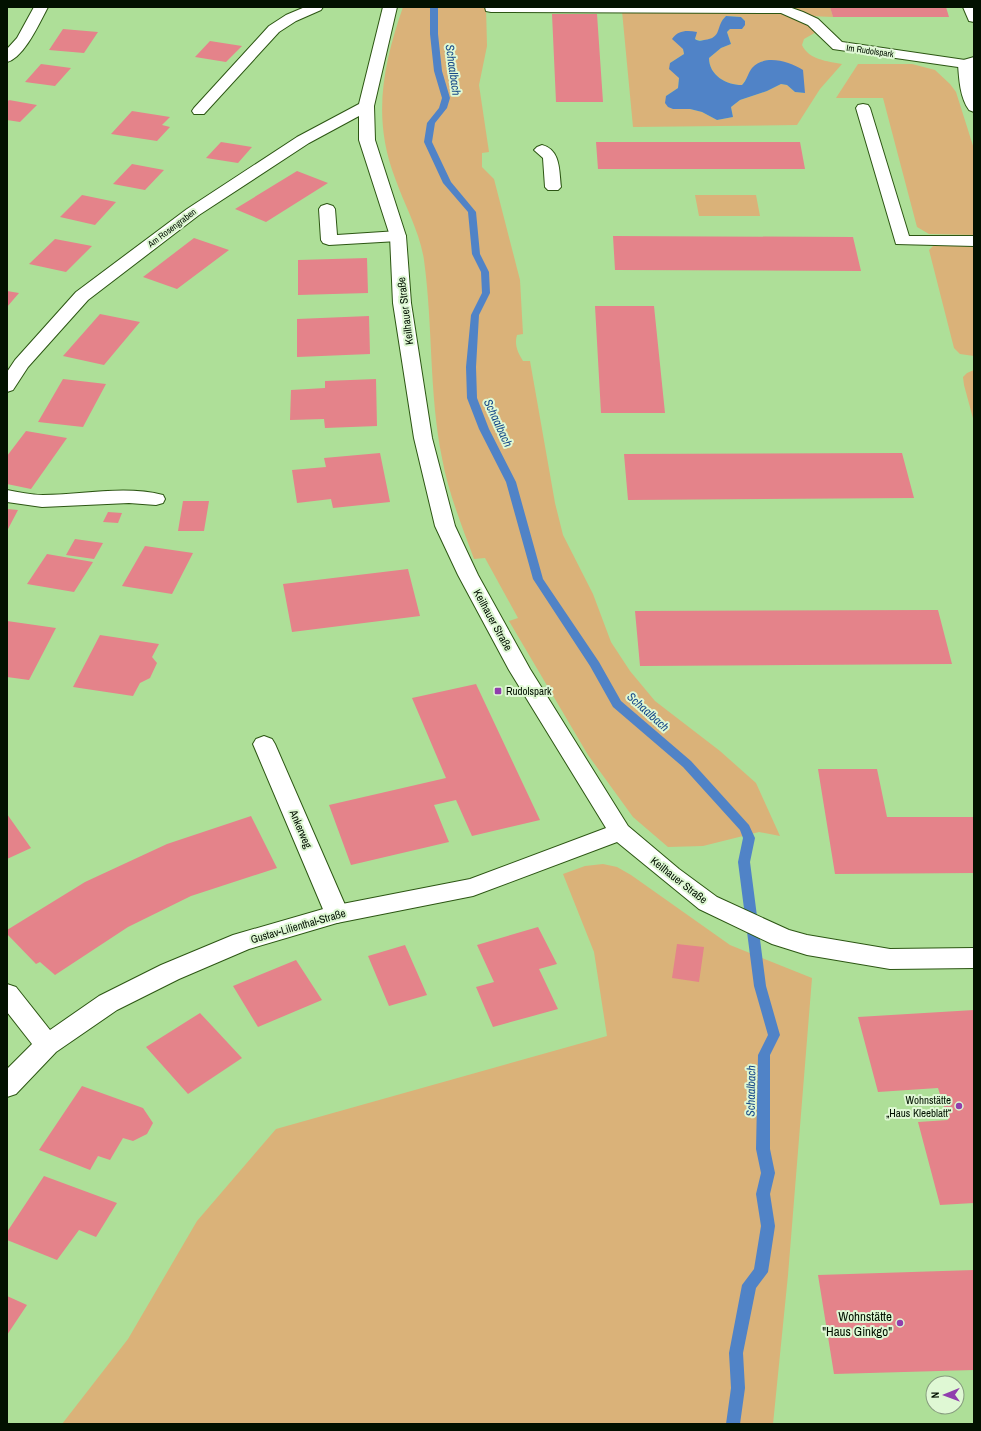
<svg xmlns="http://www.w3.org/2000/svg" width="981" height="1431" font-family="'Archivo Narrow',sans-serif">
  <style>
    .green { fill: #dab279; fill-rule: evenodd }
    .water { fill: #5083c7 }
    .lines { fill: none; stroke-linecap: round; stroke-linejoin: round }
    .stream { fill: #5083c7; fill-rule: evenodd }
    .building { fill: #e4838a }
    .service-casing { stroke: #2c5613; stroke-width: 2 }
    .minor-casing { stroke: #2c5613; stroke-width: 2 }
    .service { fill: #fff; fill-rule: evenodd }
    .minor { fill: #fff; fill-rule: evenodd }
    .poi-dot { fill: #903ead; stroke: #dff8d4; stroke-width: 1.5 }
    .labels { text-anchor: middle; stroke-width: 4; stroke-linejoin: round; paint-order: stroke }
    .far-street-label { font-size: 9px; fill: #021100; stroke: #dff8d4 }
    .street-label { font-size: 11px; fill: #021100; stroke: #dff8d4 }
    .poi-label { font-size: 11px; fill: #021100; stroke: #dff8d4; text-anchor: start }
    .water-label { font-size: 12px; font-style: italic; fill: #174989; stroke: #dff8d4 }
    .near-poi-label { font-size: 13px; fill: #021100; stroke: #dff8d4; text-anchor: end }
  </style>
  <rect width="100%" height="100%" fill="#aedf98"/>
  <path class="green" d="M 403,7 L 486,7 L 487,46 L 479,85 L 489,152 L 482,153 L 482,167 L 494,179 L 520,280 L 523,334 L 517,335 C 514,345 518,353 523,361 L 530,361 L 555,503 L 563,535 L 593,594 L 611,642 L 630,671 L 655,701 L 720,751 L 756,783 L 780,836 L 759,832 L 703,846 L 668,847 L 633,817 L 588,755 L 509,621 L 518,618 L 485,558 L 474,559 C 462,526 448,492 442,458 C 429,393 433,326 424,260 C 420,232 404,204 395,178 C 372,118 383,65 403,7 Z
    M 788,7 L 830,7 L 833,17 L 809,16 Z
    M 622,11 L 778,12 L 795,16 L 818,31 L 804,39 L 802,45 C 809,60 827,61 842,64 L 820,89 L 797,125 L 633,127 ZM 726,16 L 741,17 L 745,21 L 742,29 L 730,29 L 727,32 L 731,44 L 721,48 L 709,58 C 709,75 726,85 742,85 C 753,72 749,64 769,60 L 805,93 L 795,92 L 787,85 L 781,84 L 767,91 L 740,100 L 731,107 L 733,117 L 717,120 L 702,112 L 690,109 L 673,109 L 666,96 L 678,88 L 679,78 L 670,63 L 684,54 L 683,49 L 696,36 L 695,39 C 701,42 714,40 718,33 C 721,27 720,21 726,16 Z
    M 858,64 L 912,64 L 935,70 L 950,84 L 956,92 L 974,149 L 974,235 L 929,234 L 917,227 L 883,98 L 836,98 Z
    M 695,195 L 756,195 L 760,216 L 699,216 Z
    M 934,245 L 974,246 L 974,356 L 960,354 L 954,348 L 929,250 Z
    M 974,370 L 974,422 L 964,385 L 963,377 L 967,373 Z
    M 603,864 L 617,867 L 631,875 L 730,945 L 812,978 L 788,1275 L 773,1424 L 62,1424 L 128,1339 L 197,1221 L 276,1129 L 607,1036 L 594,952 L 563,874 L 585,866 Z"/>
  <path class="water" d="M 726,16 L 741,17 L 745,21 L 745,25 L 742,29 L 730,29 L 727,32 L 731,44 L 721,48 L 709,58 C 709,75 726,85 742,85 C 747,80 748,73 752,68 C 764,54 789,61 803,70 L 805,93 L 795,92 L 787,85 L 781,84 L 767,91 L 740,100 L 731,107 L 733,117 L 717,120 L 702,112 L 690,109 L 673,109 L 668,107 L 665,103 L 666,96 L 678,88 L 679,78 L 669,69 L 670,63 L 684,54 L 683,49 L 672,39 C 678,30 687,30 697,32 L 695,39 C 698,41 700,41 704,40 C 723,38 715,26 726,16 Z"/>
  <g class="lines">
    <path class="stream" d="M 430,7 L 438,7 L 438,34 L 442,71 L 450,98 L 447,108 L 435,123 L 432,142 L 451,182 L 476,212 L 480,254 L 489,272 L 490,293 L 479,315 L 476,367 L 477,398 L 489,429 L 516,482 L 543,579 L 599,662 L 621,701 L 691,761 L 749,825 L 755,838 L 750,862 L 766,986 L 780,1035 L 770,1055 L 770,1149 L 775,1173 L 770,1194 L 775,1226 L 768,1272 L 756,1288 L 743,1353 L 745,1388 L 740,1424 L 726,1424 L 731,1388 L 729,1353 L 742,1285 L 754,1269 L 761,1226 L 756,1194 L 761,1173 L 756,1149 L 758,1055 L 768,1035 L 754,986 L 738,862 L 743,838 L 740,830 L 683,767 L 613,707 L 590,666 L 533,579 L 506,482 L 479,429 L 467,398 L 466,367 L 471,315 L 482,293 L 481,272 L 472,254 L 468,212 L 443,183 L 424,142 L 427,123 L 439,108 L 442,98 L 434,71 L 430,34 Z"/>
  </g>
  <path class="building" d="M 830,7 L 946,7 L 949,17 L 833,17 Z
    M 552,14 L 597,14 L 603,102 L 556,102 Z
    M 63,29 L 98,32 L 84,53 L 49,50 Z
    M 210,41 L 242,46 L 226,62 L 195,57 Z
    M 41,64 L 71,68 L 55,86 L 25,82 Z
    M 9,100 L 37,105 L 20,122 L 7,120 L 7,102 Z
    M 132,111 L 170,117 L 162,125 L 170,127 L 157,141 L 111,134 Z
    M 221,142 L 252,147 L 238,163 L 206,158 Z
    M 596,142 L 800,142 L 805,169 L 598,169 Z
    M 132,164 L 164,170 L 145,190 L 113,184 Z
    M 297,171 L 328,183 L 266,222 L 235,209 Z
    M 82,195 L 116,202 L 95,225 L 60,217 Z
    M 613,236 L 853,237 L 861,271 L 615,270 Z
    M 194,238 L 229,250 L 177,289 L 143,277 Z
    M 55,239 L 92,246 L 66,272 L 29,264 Z
    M 367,258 L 368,293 L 298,295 L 298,260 Z
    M 7,291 L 19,293 L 7,307 Z
    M 595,306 L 654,306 L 665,413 L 601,413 Z
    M 100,314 L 140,322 L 104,365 L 63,356 Z
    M 369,316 L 370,354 L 297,357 L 297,319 Z
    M 63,379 L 106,384 L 83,427 L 38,422 Z
    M 376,379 L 377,426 L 325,428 L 324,419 L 290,420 L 291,390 L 325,388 L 325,381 Z
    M 26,431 L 67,438 L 31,489 L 7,484 L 7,456 Z
    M 380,453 L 390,502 L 333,508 L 331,499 L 297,503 L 292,470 L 326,467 L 324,458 Z
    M 902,453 L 914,498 L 628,500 L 624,454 Z
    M 183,501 L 209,501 L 204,531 L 178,531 Z
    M 7,509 L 18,510 L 7,531 Z
    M 108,512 L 122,513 L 118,523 L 103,522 Z
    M 75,539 L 103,543 L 94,559 L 66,555 Z
    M 145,546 L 193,553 L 172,594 L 122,586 Z
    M 47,554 L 93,562 L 74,592 L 27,584 Z
    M 408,569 L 420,616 L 292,632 L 283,584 Z
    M 938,610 L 952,664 L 640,666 L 635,611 Z
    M 7,621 L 56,628 L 29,680 L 7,677 Z
    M 100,635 L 159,644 L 152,657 L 157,663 L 150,678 L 140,683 L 133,696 L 73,687 Z
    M 476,684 L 540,820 L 472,836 L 456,800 L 434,805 L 449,842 L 351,865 L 329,805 L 446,778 L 412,698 Z
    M 818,769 L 877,769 L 887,817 L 974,817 L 974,873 L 835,874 Z
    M 7,814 L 31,848 L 7,859 Z
    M 251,816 L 277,868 L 191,896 L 128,927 L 55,975 L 40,962 L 36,964 L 7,934 L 7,930 L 85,882 L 167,844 Z
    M 538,927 L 557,964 L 539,969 L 558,1009 L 493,1027 L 476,987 L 494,982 L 477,945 Z
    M 677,944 L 704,947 L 699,982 L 672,978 Z
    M 405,945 L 427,995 L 389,1006 L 368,956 Z
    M 296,960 L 322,1000 L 258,1027 L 233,986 Z
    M 974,1010 L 974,1203 L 940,1205 L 918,1122 L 948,1120 L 938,1088 L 878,1092 L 858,1017 Z
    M 200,1013 L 242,1058 L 188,1094 L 146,1047 Z
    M 82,1086 L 143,1108 L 153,1123 L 147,1134 L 133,1141 L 123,1138 L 110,1160 L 98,1156 L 90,1170 L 39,1150 Z
    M 44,1176 L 117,1203 L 96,1237 L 79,1230 L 57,1260 L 7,1240 L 7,1232 Z
    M 974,1270 L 974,1370 L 834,1374 L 818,1275 Z
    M 7,1296 L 27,1305 L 7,1335 Z"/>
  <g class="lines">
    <g class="service-casing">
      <path id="service" d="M 305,7 L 323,7 L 321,10 L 296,21 L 279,32 L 204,114 L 194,114 L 192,111 L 194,108 L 269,26 L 286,15 Z
        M 485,7 L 789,7 L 803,12 L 818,19 L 842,42 L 965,60 L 970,61 L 972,64 L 970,67 L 965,68 L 833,49 L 808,25 L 781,13 L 491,12 L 486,11 Z
        M 963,7 L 974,7 L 974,22 L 969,21 Z
        M 863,104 L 868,105 L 870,108 L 909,236 L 974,236 L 974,246 L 896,244 L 856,108 L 858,105 Z
        M 542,145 C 561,150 559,171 561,187 L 558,190 L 548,190 L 545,187 L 543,158 L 534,150 L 537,147 Z
        M 327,204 L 333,206 L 335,209 L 337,235 L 398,231 L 404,233 L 406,236 L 404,239 L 398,241 L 329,245 L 323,243 L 321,240 L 319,209 L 321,206 Z
        M 7,490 C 19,492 31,495 43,495 C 82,495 124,485 163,495 L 165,499 L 163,503 L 156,505 L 129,503 L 42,507 L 7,502 Z
        M 264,736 L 272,739 L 275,744 L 349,914 L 345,920 L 337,923 L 329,920 L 325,914 L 253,744 L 256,739 Z"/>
    </g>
    <g class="minor-casing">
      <path id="minor" d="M 34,7 L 48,7 C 40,22 24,58 7,62 L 7,49 L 17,38 Z
        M 383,7 L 397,7 L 374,106 L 375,140 L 406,236 L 411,303 L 432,438 L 455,526 L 478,575 L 530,669 L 628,826 L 679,869 L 717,897 L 789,930 L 807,935 L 890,949 L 974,948 L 974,968 L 890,969 L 807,955 L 772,944 L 699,909 L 617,842 L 473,896 L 337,923 L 249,949 L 179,979 L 117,1010 L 56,1052 L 16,1094 L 7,1097 L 7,1069 L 32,1044 L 7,1012 L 7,984 L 16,987 L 50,1030 L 99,996 L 161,965 L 233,935 L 337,905 L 470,879 L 606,828 L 509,670 L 458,575 L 435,526 L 414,438 L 393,303 L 390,236 L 359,140 L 359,116 L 309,143 L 199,215 L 88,300 L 28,367 L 13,390 L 7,392 L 7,372 L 15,360 L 76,292 L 187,209 L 297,137 L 359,104 Z
        M 974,57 L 974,112 L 969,110 C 960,98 959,79 958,64 L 960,61 Z"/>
    </g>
    <use href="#service" class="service"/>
    <use href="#minor" class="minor"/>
  </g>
  <g class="poi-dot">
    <rect x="494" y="687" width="8" height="8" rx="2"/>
    <circle cx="959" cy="1106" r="4"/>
    <circle cx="900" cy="1323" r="4"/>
  </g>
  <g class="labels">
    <g class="far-street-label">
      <text transform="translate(870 51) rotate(8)" y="3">Im Rudolspark</text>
      <text transform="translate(172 228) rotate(-37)" y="3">Am Rosengraben</text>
    </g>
    <g class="street-label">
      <text transform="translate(405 311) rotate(-97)" y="4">Keilhauer Straße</text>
      <text transform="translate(493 620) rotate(61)" y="4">Keilhauer Straße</text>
      <text transform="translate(301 829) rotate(67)" y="4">Ankerweg</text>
      <text transform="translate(679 880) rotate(38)" y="4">Keilhauer Straße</text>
      <text transform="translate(298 926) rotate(-16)" y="4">Gustav-Lilienthal-Straße</text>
    </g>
    <g class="poi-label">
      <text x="506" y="695">Rudolspark</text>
      <text x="951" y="1104" text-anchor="end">Wohnstätte<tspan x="951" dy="13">„Haus Kleeblatt“</tspan></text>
    </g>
    <g class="water-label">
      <text transform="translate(453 70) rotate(82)" y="4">Schaalbach</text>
      <text transform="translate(498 423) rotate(65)" y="4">Schaalbach</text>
      <text transform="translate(648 712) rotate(42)" y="4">Schaalbach</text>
      <text transform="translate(751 1091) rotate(-89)" y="4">Schaalbach</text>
    </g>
    <g class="near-poi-label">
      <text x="892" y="1321">Wohnstätte<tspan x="892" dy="15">"Haus Ginkgo"</tspan></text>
    </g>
  </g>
  <rect width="981" height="1431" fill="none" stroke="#021100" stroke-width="16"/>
  <g transform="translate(945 1395) rotate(269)"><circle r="19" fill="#dff8d4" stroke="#879c7f"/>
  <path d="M0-3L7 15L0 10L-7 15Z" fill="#903ead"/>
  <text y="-6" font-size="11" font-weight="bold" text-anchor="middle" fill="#021100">N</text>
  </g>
</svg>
